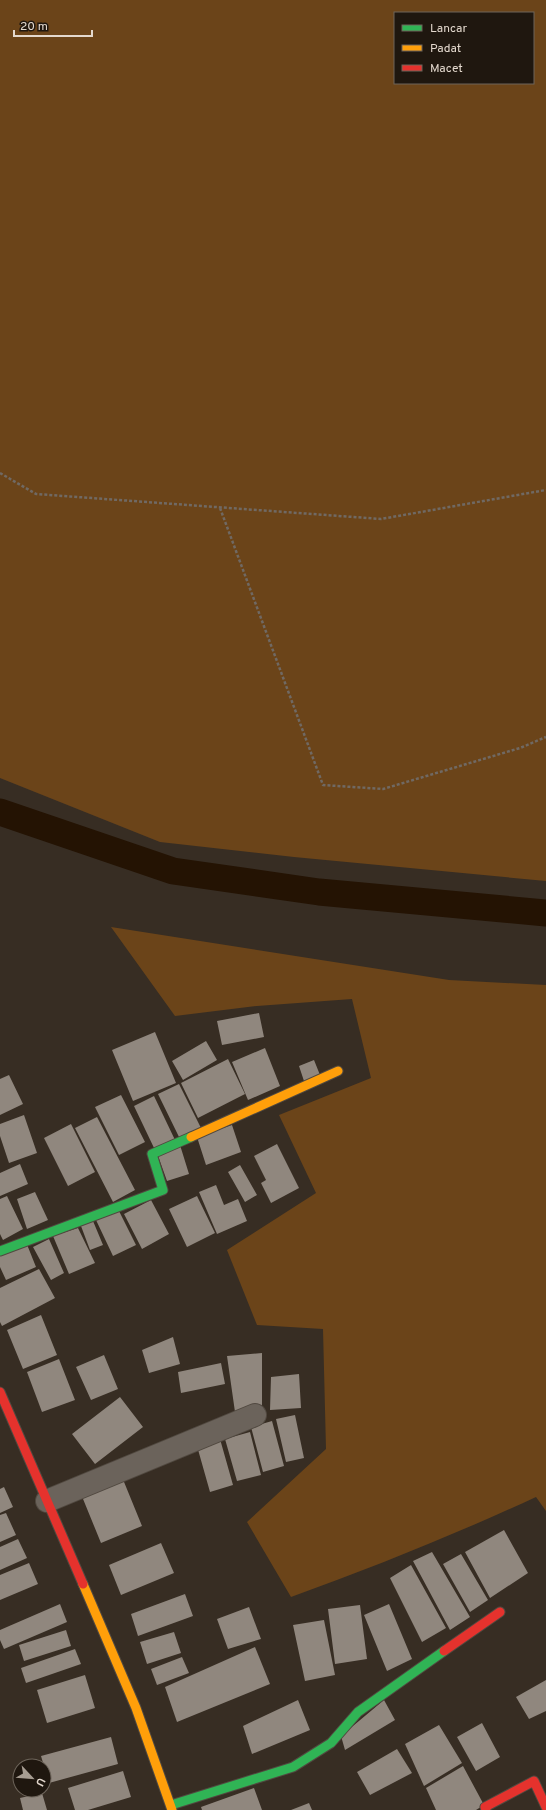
<svg xmlns="http://www.w3.org/2000/svg" width="546" height="1810" font-family="Overpass,sans-serif">
  <style>
    .green { fill: #6b4419; fill-rule: evenodd }
    .lines { fill: none; stroke-linecap: round; stroke-linejoin: round }
    .canal { stroke: #241303; stroke-width: 27 }
    .building { fill: #90877e }
    .street-casing { stroke: #514940; stroke-width: 24 }
    .fast-casing { stroke: #514940; stroke-width: 11 }
    .slow-casing { stroke: #514940; stroke-width: 11 }
    .jam-casing { stroke: #514940; stroke-width: 11 }
    .path { stroke: #706963; stroke-width: 2.5; stroke-dasharray: 3 2; stroke-linecap: butt }
    .street { stroke: #6b635b; stroke-width: 22 }
    .fast { stroke: #30b455; stroke-width: 9 }
    .slow { stroke: #ff9f0a; stroke-width: 9 }
    .jam { stroke: #e5322d; stroke-width: 9 }
  </style>
  <rect width="100%" height="100%" fill="#372d23"/>
  <path class="green" d="M 0,0 L 546,0 L 546,881 L 294,857 L 160,842 L 0,778 ZM 395,13 L 533,13 L 533,83 L 395,83 Z
    M 111,927 L 449,980 L 546,985 L 546,1511 L 536,1497 C 456,1534 374,1567 291,1597 L 247,1522 L 326,1449 L 323,1329 L 257,1325 L 227,1250 L 316,1193 L 279,1115 L 371,1078 L 352,999 L 257,1006 L 175,1016 Z"/>
  <g class="lines">
    <path class="canal" d="M 0,812 L 173,871 L 319,892 L 546,913"/>
  </g>
  <path class="building" d="M 259,1013 L 264,1037 L 222,1045 L 217,1021 Z
    M 155,1032 L 176,1083 L 133,1101 L 112,1050 Z
    M 206,1041 L 217,1060 L 183,1080 L 172,1061 Z
    M 265,1048 L 280,1086 L 248,1100 L 232,1062 Z
    M 228,1059 L 245,1094 L 198,1118 L 181,1083 Z
    M 314,1060 L 320,1075 L 304,1081 L 299,1066 Z
    M 9,1075 L 23,1104 L 0,1115 L 0,1079 Z
    M 179,1084 L 201,1128 L 180,1139 L 158,1094 Z
    M 121,1095 L 145,1142 L 119,1155 L 95,1107 Z
    M 154,1096 L 175,1140 L 155,1150 L 134,1106 Z
    M 24,1115 L 37,1153 L 9,1163 L 0,1136 L 0,1124 Z
    M 97,1117 L 135,1190 L 113,1202 L 75,1128 Z
    M 71,1124 L 95,1172 L 68,1186 L 44,1138 Z
    M 232,1125 L 241,1152 L 206,1165 L 197,1137 Z
    M 277,1144 L 299,1188 L 271,1203 L 261,1183 L 266,1180 L 254,1156 Z
    M 180,1145 L 189,1174 L 167,1181 L 157,1153 Z
    M 20,1164 L 28,1184 L 0,1196 L 0,1173 Z
    M 240,1165 L 257,1195 L 245,1202 L 228,1172 Z
    M 216,1185 L 224,1205 L 238,1199 L 247,1221 L 217,1234 L 199,1192 Z
    M 35,1192 L 48,1220 L 27,1229 L 17,1199 Z
    M 7,1196 L 23,1229 L 3,1240 L 0,1234 L 0,1199 Z
    M 197,1196 L 215,1233 L 187,1247 L 169,1209 Z
    M 151,1200 L 169,1234 L 142,1249 L 124,1214 Z
    M 118,1209 L 136,1245 L 113,1256 L 96,1220 Z
    M 93,1221 L 103,1245 L 90,1250 L 81,1226 Z
    M 78,1228 L 95,1263 L 69,1274 L 53,1236 Z
    M 49,1239 L 64,1273 L 51,1280 L 33,1247 Z
    M 26,1242 L 36,1267 L 6,1280 L 0,1267 L 0,1253 Z
    M 39,1269 L 55,1298 L 2,1326 L 0,1322 L 0,1288 Z
    M 41,1315 L 57,1355 L 23,1369 L 7,1330 Z
    M 173,1337 L 180,1364 L 149,1373 L 142,1350 Z
    M 262,1353 L 262,1409 L 235,1412 L 227,1356 Z
    M 104,1355 L 118,1389 L 91,1400 L 76,1367 Z
    M 59,1359 L 75,1400 L 42,1412 L 27,1372 Z
    M 221,1363 L 225,1384 L 181,1393 L 178,1372 Z
    M 299,1374 L 301,1408 L 270,1410 L 271,1377 Z
    M 120,1397 L 143,1427 L 95,1464 L 72,1434 Z
    M 295,1415 L 304,1458 L 286,1462 L 276,1419 Z
    M 272,1421 L 284,1466 L 263,1472 L 251,1427 Z
    M 250,1432 L 261,1475 L 237,1481 L 225,1439 Z
    M 220,1439 L 233,1485 L 210,1492 L 197,1446 Z
    M 122,1477 L 142,1526 L 101,1543 L 81,1494 Z
    M 4,1487 L 13,1507 L 0,1513 L 0,1489 Z
    M 6,1513 L 16,1535 L 0,1542 L 0,1515 Z
    M 504,1530 L 528,1573 L 490,1598 L 465,1552 Z
    M 18,1539 L 27,1558 L 0,1570 L 0,1547 Z
    M 161,1543 L 174,1573 L 121,1595 L 109,1565 Z
    M 432,1552 L 470,1617 L 450,1630 L 413,1561 Z
    M 461,1554 L 488,1600 L 470,1612 L 443,1564 Z
    M 29,1563 L 38,1584 L 0,1600 L 0,1575 Z
    M 411,1565 L 446,1628 L 422,1642 L 390,1578 Z
    M 185,1594 L 193,1616 L 138,1636 L 131,1614 Z
    M 60,1604 L 67,1622 L 4,1649 L 0,1640 L 0,1630 Z
    M 389,1604 L 412,1659 L 387,1671 L 364,1615 Z
    M 360,1605 L 367,1659 L 335,1664 L 328,1609 Z
    M 249,1607 L 261,1639 L 228,1649 L 217,1619 Z
    M 324,1620 L 335,1675 L 305,1681 L 293,1625 Z
    M 66,1630 L 71,1646 L 24,1661 L 19,1645 Z
    M 174,1632 L 181,1653 L 147,1664 L 140,1642 Z
    M 255,1647 L 270,1684 L 177,1722 L 165,1687 Z
    M 75,1649 L 81,1664 L 26,1683 L 21,1668 Z
    M 182,1657 L 189,1673 L 157,1685 L 151,1669 Z
    M 85,1675 L 95,1708 L 47,1723 L 37,1690 Z
    M 546,1680 L 546,1711 L 529,1719 L 516,1697 Z
    M 298,1700 L 310,1730 L 252,1754 L 243,1726 Z
    M 384,1700 L 395,1720 L 345,1750 L 341,1736 Z
    M 482,1723 L 500,1757 L 476,1771 L 457,1737 Z
    M 439,1725 L 462,1763 L 424,1786 L 405,1744 Z
    M 111,1737 L 118,1764 L 49,1783 L 41,1756 Z
    M 397,1749 L 412,1773 L 370,1795 L 357,1772 Z
    M 463,1766 L 484,1805 L 476,1810 L 436,1810 L 426,1788 Z
    M 123,1771 L 131,1797 L 88,1810 L 75,1810 L 68,1788 Z
    M 254,1788 L 262,1810 L 202,1810 L 201,1807 Z
    M 42,1793 L 47,1810 L 23,1810 L 20,1798 Z
    M 309,1803 L 312,1810 L 291,1810 Z"/>
  <g class="lines">
    <g class="street-casing">
      <path id="street" d="M 47,1501 L 255,1415"/>
    </g>
    <g class="fast-casing">
      <path id="fast" d="M 0,1251 L 163,1190 L 152,1154 L 191,1137
        M 171,1805 L 293,1767 L 331,1743 L 358,1712 L 444,1651"/>
    </g>
    <g class="slow-casing">
      <path id="slow" d="M 191,1137 L 338,1071
        M 83,1584 L 136,1708 L 172,1810"/>
    </g>
    <g class="jam-casing">
      <path id="jam" d="M 0,1392 L 83,1584
        M 444,1651 L 500,1612
        M 486,1810 L 485,1807 L 534,1781 L 546,1807"/>
    </g>
    <path class="path" d="M 0,473 L 36,494 L 381,519 L 546,490
      M 220,508 L 323,785 L 383,789 L 520,748 L 546,737"/>
    <use href="#street" class="street"/>
    <use href="#fast" class="fast"/>
    <use href="#slow" class="slow"/>
    <use href="#jam" class="jam"/>
  </g>
  <rect x="394" y="12" width="140" height="72" fill="#1f170f" stroke="#6e655b"/>
  <rect x="402" y="25" width="20" height="6" fill="#30b455" stroke="#6e655b"/>
  <text x="430" y="32" font-size="12" fill="#e4d9ce">Lancar</text>
  <rect x="402" y="45" width="20" height="6" fill="#ff9f0a" stroke="#6e655b"/>
  <text x="430" y="52" font-size="12" fill="#e4d9ce">Padat</text>
  <rect x="402" y="65" width="20" height="6" fill="#e5322d" stroke="#6e655b"/>
  <text x="430" y="72" font-size="12" fill="#e4d9ce">Macet</text>
  <g transform="translate(32 1778) rotate(116)"><circle r="19" fill="#1f170f" stroke="#6e655b"/>
  <path d="M0-3L7 15L0 10L-7 15Z" fill="#a79d92"/>
  <text y="-6" font-size="11" font-weight="bold" text-anchor="middle" fill="#e4d9ce">U</text>
  </g>
  <path d="M14 30v6h78v-6" fill="none" stroke="#e4d9ce" stroke-width="2"/>
  <text x="20" y="30" font-size="12" fill="#e4d9ce" stroke="#1f170f" stroke-width="3" paint-order="stroke">20 m</text>
</svg>
